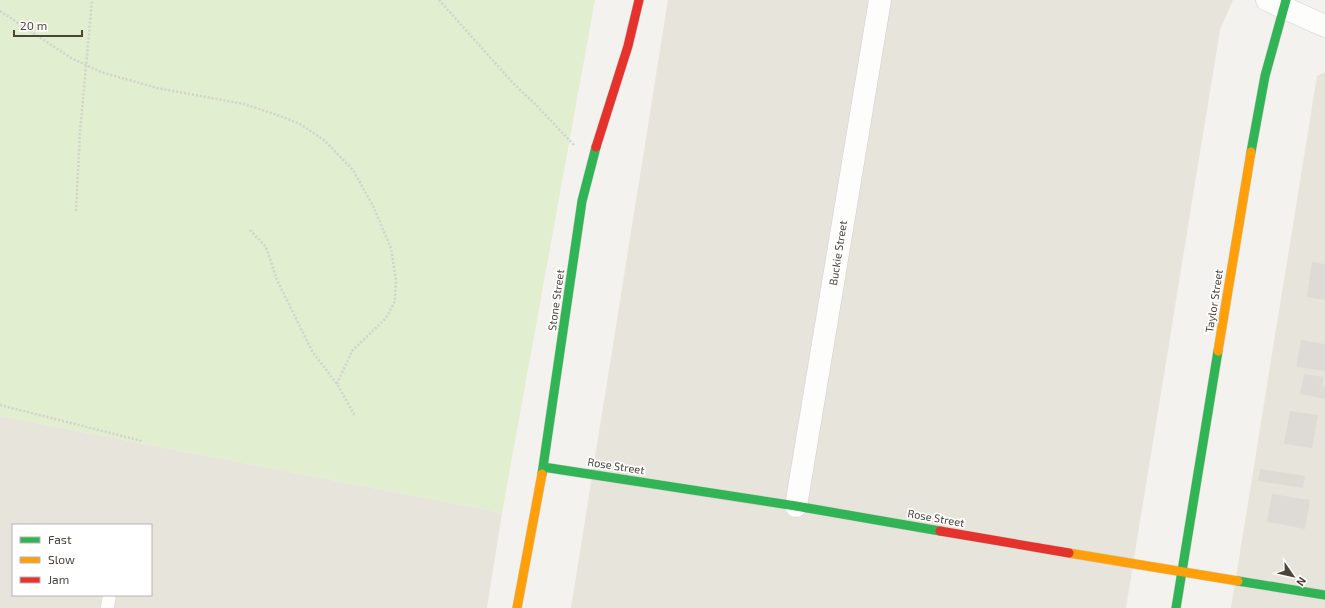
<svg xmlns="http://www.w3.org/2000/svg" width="1325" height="608" font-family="'Exo 2',sans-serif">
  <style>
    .residential { fill: #e7e4dc; fill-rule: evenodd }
    .green { fill: #e1eecf }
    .building { fill: #dedbd6 }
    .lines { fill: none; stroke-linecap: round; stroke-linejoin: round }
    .lane-casing { stroke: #d2d0cb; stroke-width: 14 }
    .street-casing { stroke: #d2d0cb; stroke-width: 23 }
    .fast-casing { stroke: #d3cfc5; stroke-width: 10 }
    .slow-casing { stroke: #d3cfc5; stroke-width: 10 }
    .jam-casing { stroke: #d3cfc5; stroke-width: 10 }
    .path { stroke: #d3d2cc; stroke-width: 2.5; stroke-dasharray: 2 2; stroke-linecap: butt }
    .lane { stroke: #fdfdfc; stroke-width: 13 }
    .street { stroke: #fdfdfc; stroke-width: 22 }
    .fast { stroke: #30b455; stroke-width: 9 }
    .slow { stroke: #ff9f0a; stroke-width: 9 }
    .jam { stroke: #e5322d; stroke-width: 9 }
    .labels { text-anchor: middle; stroke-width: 3.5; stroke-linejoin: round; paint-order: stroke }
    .street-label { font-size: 11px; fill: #4b4439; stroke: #fff }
  </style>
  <rect width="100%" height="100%" fill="#f4f2ee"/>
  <path class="residential" d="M 668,0 L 1233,0 L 1220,30 L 1126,608 L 571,608 Z
    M 1325,72 L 1325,608 L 1231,608 L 1317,76 Z
    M 0,416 L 502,513 L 487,608 L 0,608 ZM 13,525 L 151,525 L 151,595 L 13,595 Z"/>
  <path class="green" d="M 0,0 L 595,0 L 502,513 L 0,416 Z"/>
  <path class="building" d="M 1312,262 L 1325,264 L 1325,300 L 1307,297 Z
    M 1301,340 L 1325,344 L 1325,371 L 1296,367 Z
    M 1304,374 L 1324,377 L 1322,387 L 1325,387 L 1325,399 L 1300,394 Z
    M 1290,411 L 1318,415 L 1312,448 L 1284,444 Z
    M 1260,469 L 1305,476 L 1303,488 L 1258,481 Z
    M 1272,494 L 1310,500 L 1305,529 L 1267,522 Z"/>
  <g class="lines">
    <g class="lane-casing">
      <path id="lane" d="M 107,608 L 109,598"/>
    </g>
    <g class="street-casing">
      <path id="street" d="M 1267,0 L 1325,26
        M 796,506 L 880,0"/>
    </g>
    <g class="fast-casing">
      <path id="fast" d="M 1251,152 L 1265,76 L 1286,0
        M 543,467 L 796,506 L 940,531
        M 542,474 L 582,201 L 596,147
        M 1238,581 L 1325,595
        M 1176,608 L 1218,351"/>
    </g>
    <g class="slow-casing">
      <path id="slow" d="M 1218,351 L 1251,152
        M 1069,553 L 1238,581
        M 517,608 L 542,474"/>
    </g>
    <g class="jam-casing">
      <path id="jam" d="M 596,147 L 628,46 L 639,0
        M 940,531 L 1069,553"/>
    </g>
    <path class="path" d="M 439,0 L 513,83 L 535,104 L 574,145
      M 0,11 L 71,58 L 101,72 L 157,88 L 244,104 L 283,117 L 300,124 L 324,140 L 353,170 L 373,206 L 391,248 L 396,280 L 395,301 L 386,318 L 352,351 L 337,384
      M 76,211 L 80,132 L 92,0
      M 250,230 L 266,247 L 277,280 L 312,351 L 337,384 L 355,416
      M 0,405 L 142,441"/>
    <use href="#lane" class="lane"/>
    <use href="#street" class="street"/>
    <use href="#fast" class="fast"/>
    <use href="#slow" class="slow"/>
    <use href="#jam" class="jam"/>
  </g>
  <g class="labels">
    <g class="street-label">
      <text transform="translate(838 253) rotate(-81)" y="4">Buckie Street</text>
      <text transform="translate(556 300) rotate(-82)" y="4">Stone Street</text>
      <text transform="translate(1214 301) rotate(-81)" y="4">Taylor Street</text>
      <text transform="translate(616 466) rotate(9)" y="4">Rose Street</text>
      <text transform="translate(936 518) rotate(10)" y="4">Rose Street</text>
    </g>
  </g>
  <rect x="12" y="524" width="140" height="72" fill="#ffffff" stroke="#b7b4b0"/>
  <rect x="20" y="537" width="20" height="6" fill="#30b455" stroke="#b7b4b0"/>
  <text x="48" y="544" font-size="12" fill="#4b4439">Fast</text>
  <rect x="20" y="557" width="20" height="6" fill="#ff9f0a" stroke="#b7b4b0"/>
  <text x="48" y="564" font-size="12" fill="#4b4439">Slow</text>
  <rect x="20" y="577" width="20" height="6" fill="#e5322d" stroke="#b7b4b0"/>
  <text x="48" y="584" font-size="12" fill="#4b4439">Jam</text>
  <g transform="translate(1293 576) rotate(124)" stroke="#ffffff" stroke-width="3" paint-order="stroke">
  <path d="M0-3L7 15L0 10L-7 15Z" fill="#4b4439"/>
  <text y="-6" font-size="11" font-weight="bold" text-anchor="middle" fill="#4b4439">N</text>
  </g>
  <path d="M14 30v6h68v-6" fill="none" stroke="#4b4439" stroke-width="2"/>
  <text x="20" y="30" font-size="12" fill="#4b4439" stroke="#ffffff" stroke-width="3" paint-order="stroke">20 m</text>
</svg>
